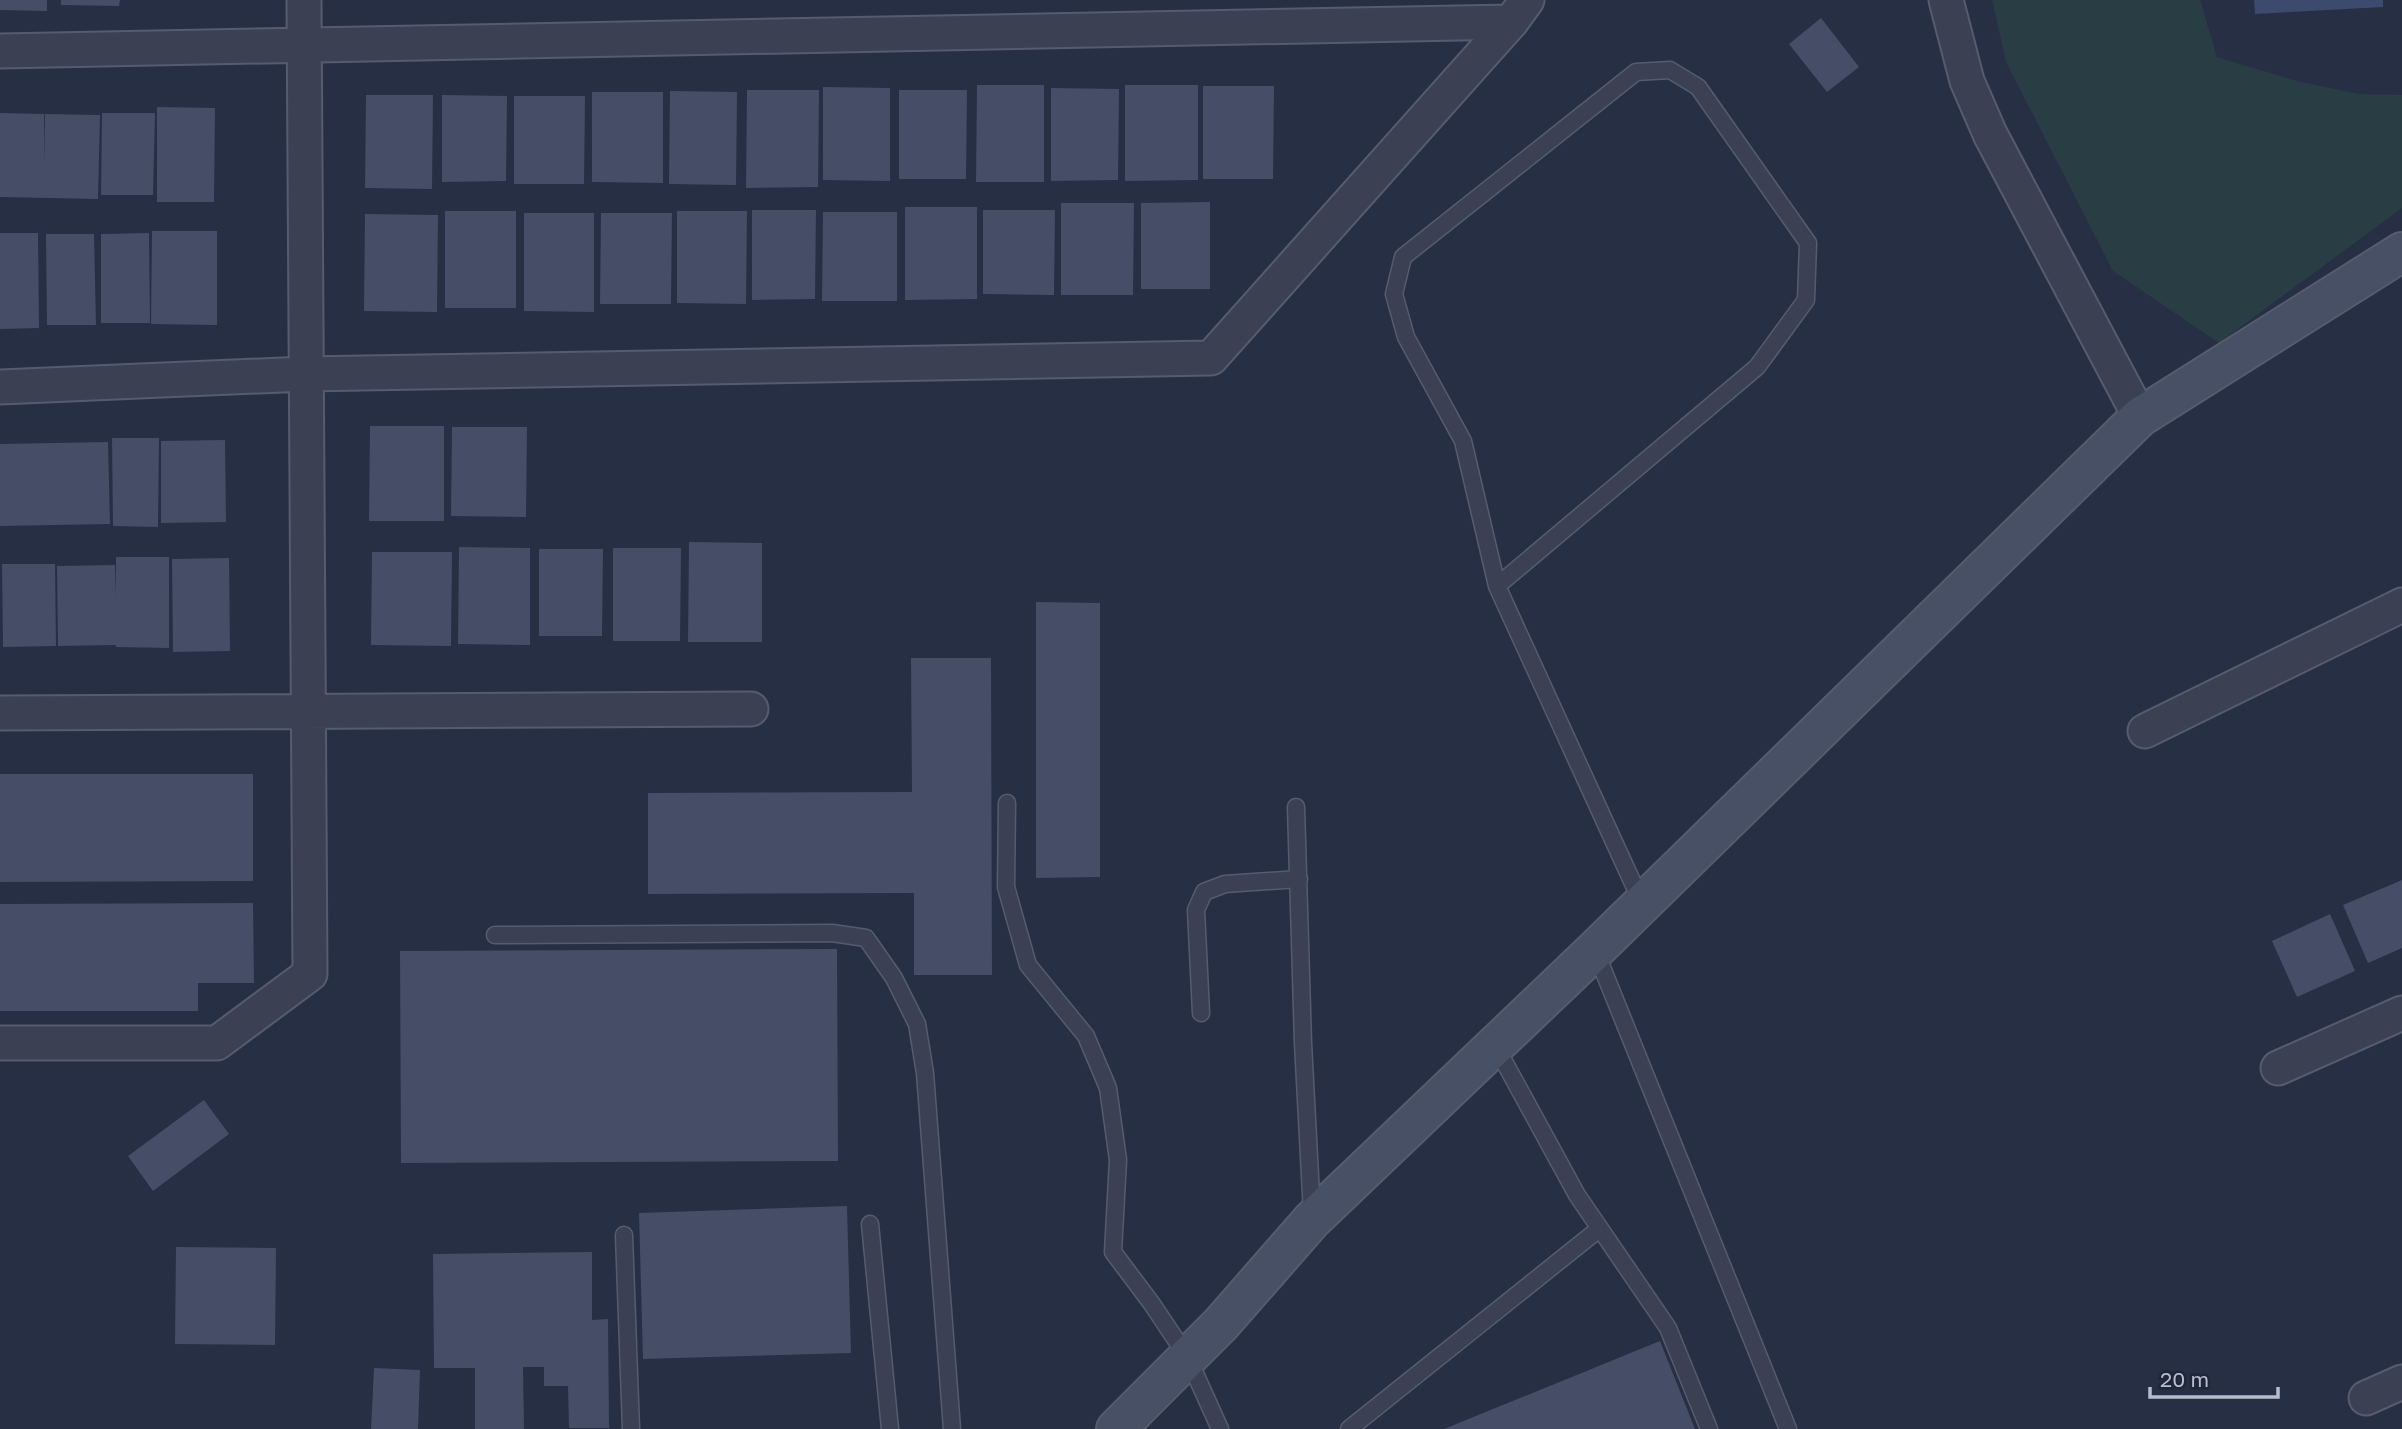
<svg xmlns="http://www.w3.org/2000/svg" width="2402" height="1429" font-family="'Golos Text',sans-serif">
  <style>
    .green { fill: #283d44 }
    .water { fill: #3b4a6d }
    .building { fill: #454e66 }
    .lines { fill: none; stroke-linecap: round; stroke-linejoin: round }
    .service-casing { stroke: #565c6d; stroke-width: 19 }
    .minor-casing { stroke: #565c6d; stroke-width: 37 }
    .secondary-casing { stroke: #565c6d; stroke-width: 42 }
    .service { stroke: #3b4153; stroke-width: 16 }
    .minor { stroke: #3b4153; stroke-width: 33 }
    .secondary { stroke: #485066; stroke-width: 38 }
  </style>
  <rect width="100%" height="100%" fill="#262f44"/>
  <path class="green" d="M 1992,0 L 2200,0 L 2217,57 L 2297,81 L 2359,94 L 2402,95 L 2402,208 L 2219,343 L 2113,271 L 2006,62 Z"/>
  <path class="water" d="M 2254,0 L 2383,0 L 2383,7 L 2255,14 Z"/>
  <path class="building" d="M 0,0 L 47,0 L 47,11 L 0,10 Z
    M 61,0 L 120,0 L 119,6 L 61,5 Z
    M 1821,18 L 1859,67 L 1827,92 L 1789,44 Z
    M 977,85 L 1044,85 L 1044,182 L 976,182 Z
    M 1125,85 L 1198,85 L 1198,180 L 1125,181 Z
    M 1203,86 L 1274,86 L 1273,179 L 1203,179 Z
    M 823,87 L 890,88 L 890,181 L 823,180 Z
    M 1051,88 L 1119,89 L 1118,180 L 1051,181 Z
    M 747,90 L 819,90 L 818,187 L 746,188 Z
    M 899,90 L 967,90 L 966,179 L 899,179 Z
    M 670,91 L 737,92 L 736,185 L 669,184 Z
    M 592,92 L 663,92 L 663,183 L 592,182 Z
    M 366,95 L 433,95 L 432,189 L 365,188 Z
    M 442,95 L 507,96 L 506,181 L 442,182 Z
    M 514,96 L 585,96 L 584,184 L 514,184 Z
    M 157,107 L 215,108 L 214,202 L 157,202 Z
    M 0,113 L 44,114 L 44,165 L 45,114 L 100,115 L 98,199 L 0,197 Z
    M 102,113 L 155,113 L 153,195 L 101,195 Z
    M 1210,202 L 1210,289 L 1141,289 L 1141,203 Z
    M 1061,203 L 1134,203 L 1133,295 L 1061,295 Z
    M 905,207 L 977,207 L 977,299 L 905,300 Z
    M 752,210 L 816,210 L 815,299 L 752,300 Z
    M 983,210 L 1055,210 L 1054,295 L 983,294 Z
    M 445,211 L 516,211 L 516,308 L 445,308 Z
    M 677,211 L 747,211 L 746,304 L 677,303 Z
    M 823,212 L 897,212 L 897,301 L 822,301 Z
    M 524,213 L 594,213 L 594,312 L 524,311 Z
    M 601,213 L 672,213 L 671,304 L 600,304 Z
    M 365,214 L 438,215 L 437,312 L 364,311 Z
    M 152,231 L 217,231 L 217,325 L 151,324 Z
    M 0,233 L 38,233 L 39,328 L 0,329 Z
    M 149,233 L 150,323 L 101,323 L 101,234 Z
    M 46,234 L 94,234 L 96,325 L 47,325 Z
    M 370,426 L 444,426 L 444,521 L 369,521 Z
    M 452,427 L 527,427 L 526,517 L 451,516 Z
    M 112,438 L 159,438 L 158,527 L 113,526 Z
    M 225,440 L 226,522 L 161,523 L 161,441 Z
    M 108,442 L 110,524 L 0,526 L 0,444 Z
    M 689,542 L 762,543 L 762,642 L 688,642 Z
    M 459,547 L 530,548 L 530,645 L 458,644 Z
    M 613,548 L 681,548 L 680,641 L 613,641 Z
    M 539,549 L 603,549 L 602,636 L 539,636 Z
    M 372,552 L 452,552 L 451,646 L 371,645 Z
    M 116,557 L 169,557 L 169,648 L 116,647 L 116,645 L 58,646 L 57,566 L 115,565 L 116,597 Z
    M 229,558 L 230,651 L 173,652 L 172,559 Z
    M 2,564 L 55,564 L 56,646 L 3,647 Z
    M 1036,602 L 1100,603 L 1100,877 L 1036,878 Z
    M 911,658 L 991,658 L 992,975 L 914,975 L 914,893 L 648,894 L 648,793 L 912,792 Z
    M 0,774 L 253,774 L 253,881 L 0,882 Z
    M 2402,880 L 2402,948 L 2368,963 L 2343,905 Z
    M 253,903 L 254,983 L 198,983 L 198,1011 L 0,1011 L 0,904 Z
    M 2330,914 L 2355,971 L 2297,997 L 2272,941 Z
    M 837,949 L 838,1161 L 401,1163 L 400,951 Z
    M 204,1100 L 229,1134 L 153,1191 L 128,1156 Z
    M 847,1206 L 851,1353 L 643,1359 L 639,1213 Z
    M 176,1247 L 276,1248 L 275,1345 L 175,1344 Z
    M 592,1252 L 592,1320 L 608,1319 L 609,1428 L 569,1428 L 568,1386 L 544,1386 L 544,1367 L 523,1367 L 524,1429 L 475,1429 L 475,1368 L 434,1368 L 433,1254 Z
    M 1660,1341 L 1695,1429 L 1444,1429 Z
    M 374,1368 L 420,1370 L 418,1429 L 371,1429 Z"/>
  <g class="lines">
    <g class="service-casing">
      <path id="service" d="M 1497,586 L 1757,367 L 1806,300 L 1808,243 L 1698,87 L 1670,70 L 1636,72 L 1403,257 L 1394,294 L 1406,337 L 1463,441 L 1497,586 L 1642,903
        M 1007,803 L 1006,887 L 1028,965 L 1086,1036 L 1108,1088 L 1118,1160 L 1113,1252 L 1152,1304 L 1188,1358 L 1220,1429
        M 1296,807 L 1303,1043 L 1312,1214
        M 495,935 L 832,933 L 866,938 L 894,978 L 917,1024 L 925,1073 L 952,1429
        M 1595,950 L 1788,1429
        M 1201,1013 L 1196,910 L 1204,892 L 1225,884 L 1299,879
        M 1495,1045 L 1577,1195 L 1668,1328 L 1709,1429
        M 870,1224 L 890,1429
        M 624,1235 L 631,1429
        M 1349,1429 L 1599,1229"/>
    </g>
    <g class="minor-casing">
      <path id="minor" d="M 1946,0 L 1967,81 L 1990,134 L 2140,417
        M 0,51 L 1511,22
        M 0,387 L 305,374 L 1211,358 L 1511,22 L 1527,0
        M 0,713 L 751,709
        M 2145,731 L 2402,605
        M 0,1043 L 217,1043 L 310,974 L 304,0
        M 2278,1068 L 2402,1013
        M 2366,1398 L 2402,1382"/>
    </g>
    <g class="secondary-casing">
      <path id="secondary" d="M 1116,1429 L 1221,1324 L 1312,1220 L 1595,950 L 2140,417 L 2402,252"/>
    </g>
    <use href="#service" class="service"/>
    <use href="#minor" class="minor"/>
    <use href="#secondary" class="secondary"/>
  </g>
  <path d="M2150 1387v10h128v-10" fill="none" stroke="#b8bdcd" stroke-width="3.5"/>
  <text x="2160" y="1387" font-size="21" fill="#b8bdcd" stroke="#1f2638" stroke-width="5" paint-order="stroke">20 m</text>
</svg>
